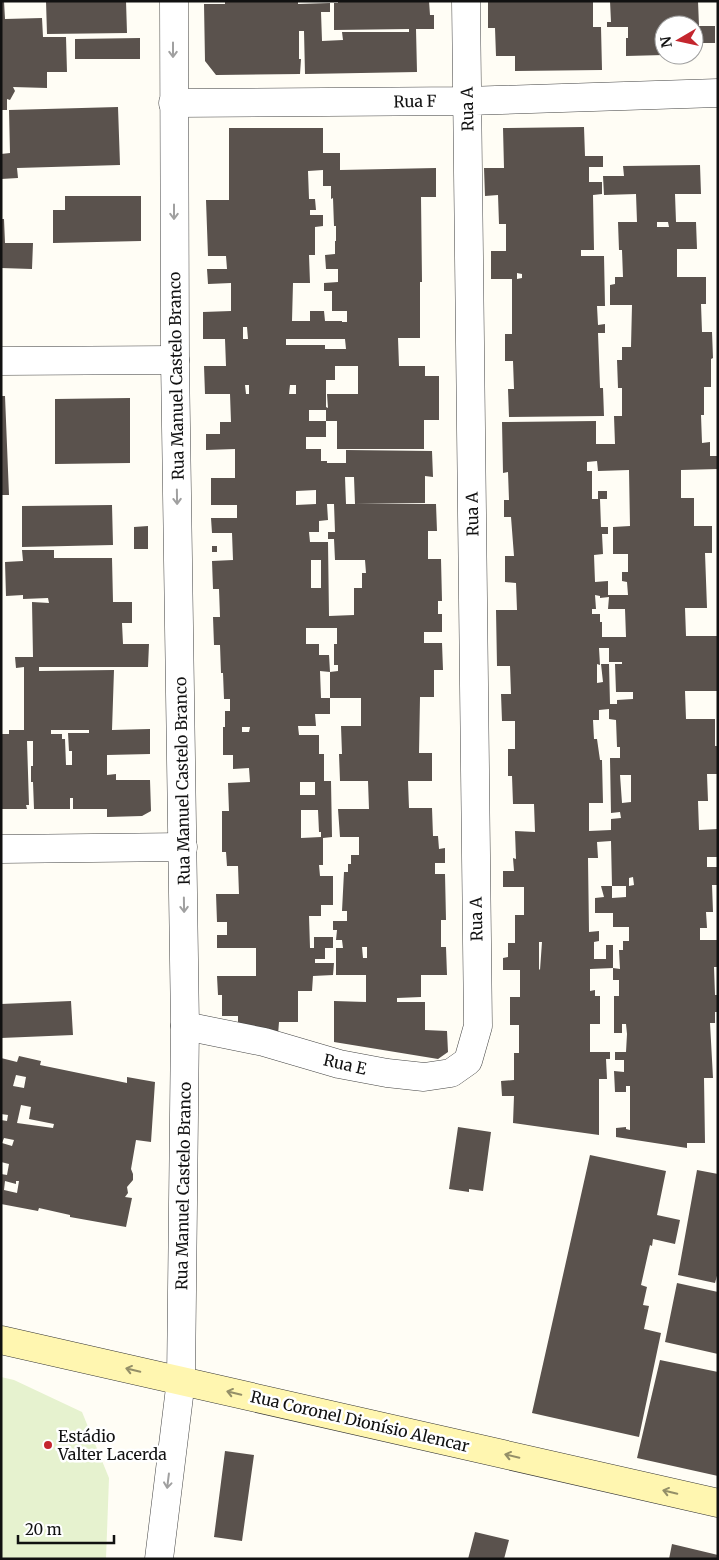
<svg xmlns="http://www.w3.org/2000/svg" width="719" height="1560" font-family="Merriweather,serif">
  <style>
    .pitch { fill: #e6f2cf }
    .building { fill: #5a524d; fill-rule: evenodd }
    .lines { fill: none; stroke-linecap: round; stroke-linejoin: round }
    .minor-casing { stroke: #444; stroke-width: 29 }
    .tertiary-casing { stroke: #444; stroke-width: 29 }
    .secondary-casing { stroke: #333; stroke-width: 29 }
    .minor { stroke: #fff; stroke-width: 28 }
    .tertiary { stroke: #fff; stroke-width: 28 }
    .secondary { stroke: #fff6b0; stroke-width: 28 }
    .oneway { stroke: #a0a0a0 }
    .oneway2 { stroke: #948f68 }
    .poi-dot { fill: #c4262e; stroke: #fff; stroke-width: 2 }
    .labels { text-anchor: middle; stroke-width: 5; stroke-linejoin: round; paint-order: stroke }
    .street-label { font-size: 16px; fill: #111; stroke: #fff }
    .poi-label { font-size: 16px; fill: #111; stroke: #fff; text-anchor: start }
  </style>
  <rect width="100%" height="100%" fill="#fffdf5"/>
  <path class="pitch" d="M 1,1377 L 14,1380 L 82,1412 L 109,1478 L 106,1559 L 1,1559 Z"/>
  <path class="building" d="M 1,1 L 4,1 L 5,19 L 42,18 L 43,37 L 66,37 L 67,72 L 47,72 L 47,88 L 13,87 L 15,91 L 10,100 L 7,99 L 7,110 L 1,110 Z
    M 46,1 L 126,1 L 127,33 L 47,34 Z
    M 225,1 L 298,1 L 298,4 L 330,3 L 330,12 L 321,12 L 322,41 L 343,40 L 342,32 L 409,32 L 409,29 L 334,30 L 334,3 L 338,3 L 338,1 L 429,1 L 430,15 L 434,15 L 434,29 L 416,29 L 417,72 L 305,74 L 304,31 L 299,31 L 299,59 L 301,59 L 300,74 L 216,75 L 205,61 L 204,4 L 225,4 Z
    M 488,1 L 593,1 L 593,27 L 601,27 L 602,70 L 515,71 L 515,56 L 496,56 L 495,28 L 488,28 Z
    M 610,1 L 698,1 L 699,26 L 715,26 L 715,43 L 694,43 L 694,25 L 664,25 L 664,55 L 626,56 L 626,38 L 628,38 L 628,27 L 607,27 L 607,22 L 611,22 Z
    M 140,38 L 140,59 L 75,59 L 75,39 Z
    M 118,107 L 120,165 L 17,168 L 18,178 L 1,179 L 1,154 L 10,153 L 9,110 Z
    M 584,127 L 585,156 L 603,156 L 603,167 L 589,167 L 589,182 L 602,182 L 602,194 L 593,195 L 594,250 L 581,250 L 581,256 L 604,256 L 605,306 L 597,306 L 598,325 L 605,324 L 605,333 L 598,333 L 600,388 L 603,388 L 604,416 L 509,417 L 508,389 L 514,389 L 513,361 L 505,361 L 505,334 L 512,334 L 512,279 L 491,279 L 491,251 L 506,251 L 506,224 L 499,224 L 498,195 L 485,196 L 484,168 L 504,168 L 503,128 ZM 517,273 L 522,274 L 522,278 L 517,279 Z
    M 229,128 L 323,128 L 323,153 L 340,153 L 340,170 L 436,168 L 436,197 L 421,197 L 422,282 L 420,282 L 420,338 L 398,338 L 399,366 L 425,366 L 425,376 L 439,376 L 439,420 L 424,420 L 424,449 L 337,449 L 337,421 L 326,421 L 326,410 L 309,410 L 309,421 L 326,421 L 326,437 L 306,437 L 306,449 L 321,449 L 321,461 L 327,461 L 327,463 L 346,463 L 346,450 L 432,451 L 433,477 L 425,476 L 425,503 L 355,504 L 354,477 L 345,477 L 346,504 L 341,504 L 436,504 L 437,531 L 428,531 L 428,559 L 441,559 L 442,601 L 438,601 L 438,614 L 442,614 L 442,632 L 424,632 L 424,643 L 442,643 L 443,670 L 434,670 L 434,697 L 420,697 L 419,753 L 432,753 L 432,781 L 408,781 L 409,808 L 432,808 L 433,836 L 438,836 L 439,849 L 445,848 L 445,863 L 435,863 L 435,874 L 445,874 L 446,920 L 441,920 L 441,947 L 446,947 L 447,975 L 421,975 L 421,997 L 397,998 L 397,1002 L 425,1002 L 425,1030 L 447,1031 L 448,1052 L 438,1059 L 334,1042 L 334,1001 L 366,1002 L 366,975 L 336,975 L 336,948 L 343,948 L 342,940 L 336,940 L 337,930 L 333,930 L 333,921 L 347,921 L 347,911 L 342,911 L 344,872 L 348,872 L 348,864 L 351,864 L 351,855 L 359,855 L 359,837 L 340,837 L 338,809 L 369,809 L 368,781 L 340,781 L 339,754 L 342,754 L 341,726 L 361,726 L 361,698 L 330,698 L 330,672 L 338,671 L 338,665 L 334,665 L 334,644 L 337,644 L 337,628 L 306,628 L 306,644 L 319,644 L 319,655 L 329,655 L 330,672 L 320,671 L 321,698 L 330,698 L 330,714 L 315,714 L 316,726 L 298,726 L 299,735 L 319,735 L 319,754 L 324,754 L 324,781 L 331,781 L 332,837 L 323,838 L 323,865 L 319,865 L 320,876 L 333,876 L 333,905 L 321,905 L 321,916 L 309,916 L 310,948 L 314,948 L 314,937 L 333,937 L 333,948 L 325,948 L 325,959 L 315,959 L 315,963 L 334,963 L 333,975 L 313,976 L 312,991 L 298,991 L 298,1022 L 279,1022 L 278,1035 L 238,1029 L 238,1016 L 222,1016 L 222,995 L 218,995 L 217,976 L 256,976 L 256,948 L 217,948 L 217,935 L 227,935 L 227,922 L 217,922 L 216,894 L 239,894 L 238,866 L 227,866 L 226,852 L 222,852 L 222,811 L 229,811 L 228,783 L 250,782 L 249,768 L 233,769 L 233,755 L 223,755 L 223,727 L 225,727 L 225,711 L 230,711 L 230,699 L 224,699 L 223,673 L 221,673 L 220,645 L 214,645 L 213,617 L 220,617 L 219,589 L 213,589 L 212,561 L 233,560 L 232,533 L 212,533 L 211,518 L 237,518 L 237,505 L 211,505 L 211,478 L 235,478 L 235,449 L 206,450 L 206,434 L 220,434 L 220,422 L 231,422 L 230,394 L 205,394 L 204,366 L 226,366 L 225,339 L 203,339 L 203,312 L 231,311 L 231,283 L 208,284 L 207,269 L 227,269 L 226,256 L 208,256 L 206,200 L 229,200 ZM 323,170 L 323,186 L 331,186 L 331,199 L 333,198 L 334,226 L 336,226 L 336,241 L 335,241 L 335,254 L 325,255 L 326,269 L 338,269 L 338,282 L 324,283 L 324,291 L 332,291 L 332,311 L 347,311 L 347,322 L 342,322 L 342,321 L 325,321 L 324,311 L 310,311 L 310,321 L 292,321 L 293,283 L 310,283 L 309,255 L 315,255 L 315,227 L 323,226 L 323,215 L 310,215 L 310,210 L 316,210 L 315,199 L 309,199 L 308,171 ZM 243,327 L 247,327 L 248,339 L 243,339 ZM 286,339 L 345,339 L 346,349 L 325,349 L 325,345 L 286,345 ZM 335,366 L 358,366 L 358,394 L 327,394 L 328,408 L 326,407 L 326,380 L 335,380 ZM 245,385 L 249,385 L 249,394 L 246,394 ZM 290,385 L 296,385 L 296,394 L 289,394 ZM 316,490 L 316,504 L 296,505 L 296,491 ZM 327,504 L 334,504 L 335,532 L 328,532 L 328,539 L 334,539 L 335,560 L 365,560 L 366,573 L 362,573 L 362,588 L 354,588 L 354,615 L 329,616 L 328,542 L 310,542 L 309,532 L 319,532 L 319,521 L 328,520 ZM 311,560 L 321,560 L 321,588 L 311,588 ZM 242,727 L 250,727 L 249,732 L 242,732 ZM 300,782 L 315,782 L 315,795 L 300,795 ZM 301,810 L 318,810 L 319,832 L 321,832 L 321,837 L 301,838 ZM 362,947 L 367,947 L 367,958 L 363,958 Z
    M 700,165 L 701,194 L 675,194 L 676,222 L 696,222 L 697,249 L 677,249 L 677,277 L 706,277 L 706,304 L 701,304 L 702,332 L 712,332 L 713,358 L 711,359 L 711,387 L 704,387 L 704,415 L 701,415 L 702,443 L 710,442 L 710,456 L 718,456 L 718,469 L 681,470 L 681,498 L 694,498 L 694,526 L 712,526 L 712,553 L 705,553 L 707,608 L 685,608 L 686,636 L 718,636 L 718,691 L 685,691 L 686,719 L 715,719 L 715,746 L 718,746 L 718,774 L 707,774 L 708,801 L 698,801 L 699,830 L 718,829 L 718,857 L 707,857 L 707,867 L 718,867 L 718,885 L 712,885 L 713,912 L 706,912 L 707,928 L 700,928 L 700,940 L 718,940 L 718,967 L 714,967 L 715,995 L 718,995 L 718,1012 L 715,1012 L 715,1023 L 710,1023 L 713,1078 L 704,1078 L 705,1143 L 687,1143 L 687,1148 L 616,1137 L 616,1128 L 626,1127 L 626,1129 L 630,1130 L 630,1086 L 626,1086 L 626,1092 L 615,1092 L 614,1071 L 624,1072 L 624,1060 L 615,1060 L 615,1052 L 626,1052 L 627,1034 L 626,1024 L 622,1024 L 622,1033 L 614,1033 L 614,996 L 619,996 L 619,980 L 613,980 L 613,968 L 590,969 L 590,991 L 595,990 L 595,996 L 600,996 L 600,1024 L 590,1024 L 590,1052 L 610,1052 L 610,1059 L 606,1059 L 607,1079 L 599,1079 L 599,1135 L 513,1123 L 514,1096 L 502,1096 L 501,1081 L 514,1080 L 514,1053 L 519,1053 L 519,1025 L 510,1025 L 510,997 L 520,997 L 520,970 L 503,970 L 503,958 L 508,957 L 508,943 L 515,943 L 515,915 L 524,915 L 524,887 L 503,887 L 503,871 L 514,871 L 513,858 L 516,859 L 515,831 L 535,832 L 534,804 L 513,804 L 512,776 L 508,776 L 508,749 L 515,749 L 515,721 L 502,721 L 501,694 L 511,694 L 510,666 L 497,666 L 496,610 L 517,610 L 516,583 L 505,582 L 505,556 L 514,556 L 511,517 L 504,517 L 504,500 L 509,500 L 508,472 L 503,473 L 502,422 L 596,421 L 596,444 L 615,444 L 614,416 L 622,416 L 622,388 L 618,388 L 617,360 L 622,360 L 622,347 L 631,347 L 632,305 L 610,305 L 610,285 L 615,284 L 615,277 L 623,277 L 622,250 L 619,250 L 618,222 L 637,222 L 636,194 L 604,195 L 603,176 L 624,176 L 623,166 ZM 657,222 L 668,222 L 669,227 L 657,227 ZM 597,461 L 598,471 L 629,470 L 630,526 L 613,527 L 613,554 L 628,554 L 628,572 L 622,572 L 622,581 L 627,582 L 628,595 L 608,595 L 608,581 L 595,582 L 594,555 L 603,554 L 602,534 L 608,534 L 608,527 L 601,527 L 600,499 L 592,499 L 592,471 L 587,471 L 587,462 ZM 595,595 L 600,596 L 600,598 L 609,597 L 608,609 L 625,609 L 626,637 L 602,637 L 602,622 L 600,622 L 600,614 L 592,614 L 592,609 L 596,609 ZM 599,648 L 609,648 L 609,662 L 622,662 L 622,664 L 615,664 L 616,692 L 633,692 L 633,699 L 617,700 L 617,704 L 610,704 L 609,664 L 601,664 L 603,682 L 597,683 L 597,664 L 600,665 ZM 609,709 L 609,719 L 616,720 L 617,747 L 620,747 L 620,758 L 610,758 L 611,813 L 620,812 L 621,818 L 611,819 L 611,830 L 589,831 L 589,803 L 603,803 L 602,760 L 600,760 L 597,739 L 594,739 L 593,720 L 599,720 L 599,710 ZM 620,775 L 631,775 L 631,802 L 622,803 ZM 611,841 L 612,886 L 626,886 L 626,897 L 612,898 L 612,886 L 601,886 L 604,897 L 595,898 L 595,913 L 613,913 L 613,927 L 629,927 L 629,941 L 623,941 L 623,950 L 619,950 L 620,969 L 613,968 L 613,945 L 606,945 L 606,959 L 594,959 L 594,942 L 599,941 L 599,931 L 589,932 L 588,858 L 598,858 L 597,842 ZM 633,877 L 634,885 L 629,886 L 629,878 ZM 539,942 L 542,942 L 540,970 L 539,969 Z
    M 65,196 L 141,196 L 141,241 L 53,243 L 53,210 L 65,210 Z
    M 1,219 L 4,219 L 5,243 L 33,243 L 32,269 L 1,268 Z
    M 1,396 L 5,396 L 9,495 L 1,495 Z
    M 130,398 L 130,463 L 55,464 L 55,399 Z
    M 598,491 L 607,491 L 607,499 L 598,499 Z
    M 112,505 L 113,545 L 22,547 L 22,506 Z
    M 148,526 L 148,549 L 134,549 L 134,527 Z
    M 212,546 L 217,546 L 217,552 L 212,552 Z
    M 22,550 L 54,550 L 54,558 L 112,558 L 113,602 L 132,602 L 132,623 L 122,623 L 123,644 L 149,644 L 148,667 L 39,667 L 39,671 L 114,670 L 112,730 L 150,729 L 150,754 L 107,755 L 107,775 L 116,774 L 116,780 L 150,780 L 151,811 L 142,816 L 107,817 L 107,809 L 73,809 L 73,798 L 70,798 L 70,809 L 34,809 L 33,782 L 31,782 L 31,766 L 33,766 L 33,741 L 27,741 L 29,805 L 26,805 L 27,809 L 1,809 L 1,734 L 9,734 L 9,730 L 24,730 L 24,667 L 16,668 L 15,657 L 33,657 L 32,602 L 49,603 L 48,598 L 23,599 L 23,595 L 6,596 L 5,562 L 23,561 ZM 51,730 L 89,730 L 89,733 L 68,733 L 69,751 L 72,751 L 72,765 L 66,765 L 65,739 L 62,739 L 62,734 L 51,734 Z
    M 71,1001 L 73,1035 L 1,1038 L 1,1004 Z
    M 19,1056 L 41,1061 L 40,1065 L 127,1083 L 127,1077 L 155,1082 L 151,1142 L 136,1140 L 131,1169 L 133,1174 L 133,1180 L 127,1187 L 128,1193 L 125,1197 L 132,1198 L 126,1227 L 70,1217 L 70,1215 L 39,1208 L 38,1211 L 1,1204 L 1,1174 L 7,1175 L 9,1164 L 1,1162 L 1,1120 L 7,1121 L 8,1115 L 1,1114 L 1,1058 L 17,1062 ZM 16,1075 L 26,1077 L 24,1088 L 13,1086 ZM 21,1105 L 31,1107 L 29,1119 L 54,1124 L 53,1128 L 17,1123 ZM 4,1138 L 14,1140 L 12,1146 L 2,1143 ZM 5,1181 L 16,1184 L 16,1181 L 19,1181 L 17,1193 L 4,1190 Z
    M 458,1127 L 491,1132 L 483,1191 L 469,1189 L 469,1192 L 449,1189 Z
    M 590,1155 L 666,1171 L 657,1215 L 680,1220 L 675,1244 L 653,1239 L 652,1246 L 650,1245 L 641,1285 L 647,1287 L 643,1305 L 649,1306 L 644,1329 L 661,1333 L 639,1437 L 532,1413 Z
    M 697,1170 L 718,1174 L 718,1272 L 715,1283 L 678,1275 Z
    M 677,1283 L 718,1292 L 718,1354 L 665,1342 Z
    M 660,1360 L 718,1372 L 718,1476 L 637,1458 Z
    M 225,1451 L 254,1455 L 242,1541 L 214,1537 Z
    M 475,1532 L 509,1540 L 504,1559 L 468,1559 Z
    M 672,1544 L 718,1555 L 718,1559 L 669,1559 Z"/>
  <g class="lines">
    <g class="minor-casing">
      <path id="minor" d="M 173,103 L 467,101 L 718,93
        M 1,361 L 175,360
        M 1,849 L 183,847
        M 185,1026 L 264,1042 L 339,1064 L 387,1073 L 424,1077 L 451,1073 L 468,1061 L 478,1026 L 466,1"/>
    </g>
    <g class="tertiary-casing">
      <path id="tertiary" d="M 159,1559 L 181,1380 L 185,1026 L 175,360 L 174,1"/>
    </g>
    <g class="secondary-casing">
      <path id="secondary" d="M 1,1340 L 718,1503"/>
    </g>
    <use href="#minor" class="minor"/>
    <use href="#tertiary" class="tertiary"/>
    <use href="#secondary" class="secondary"/>
  </g>
  <defs><path id="oneway-shaft" d="M-6 0H5M1.5-3L5.5 0L1.5 3" fill="none" stroke-width="1.6" stroke-linecap="round" stroke-linejoin="round" transform="scale(1.25)"/></defs>
  <g class="oneway">
    <use href="#oneway-shaft" transform="translate(173 50) rotate(90)"/>
    <use href="#oneway-shaft" transform="translate(174 212) rotate(90)"/>
    <use href="#oneway-shaft" transform="translate(177 497) rotate(89)"/>
    <use href="#oneway-shaft" transform="translate(184 905) rotate(89)"/>
    <use href="#oneway-shaft" transform="translate(168 1481) rotate(97)"/>
  </g>
  <g class="oneway2">
    <use href="#oneway-shaft" transform="translate(133 1370) rotate(-167)"/>
    <use href="#oneway-shaft" transform="translate(234 1393) rotate(-167)"/>
    <use href="#oneway-shaft" transform="translate(512 1456) rotate(-167)"/>
    <use href="#oneway-shaft" transform="translate(670 1492) rotate(-167)"/>
  </g>
  <circle class="poi-dot" cx="48" cy="1445" r="5"/>
  <g class="labels">
    <g class="street-label">
      <text transform="translate(415 101) rotate(-1)" y="6">Rua F</text>
      <text transform="translate(467 109) rotate(-91)" y="6">Rua A</text>
      <text transform="translate(176 376) rotate(-91)" y="6">Rua Manuel Castelo Branco</text>
      <text transform="translate(472 514) rotate(-91)" y="6">Rua A</text>
      <text transform="translate(182 781) rotate(-91)" y="6">Rua Manuel Castelo Branco</text>
      <text transform="translate(476 919) rotate(-91)" y="6">Rua A</text>
      <text transform="translate(345 1064) rotate(13)" y="6">Rua E</text>
      <text transform="translate(183 1186) rotate(-89)" y="6">Rua Manuel Castelo Branco</text>
      <text transform="translate(360 1421) rotate(13)" y="6">Rua Coronel Dionísio Alencar</text>
    </g>
    <g class="poi-label">
      <text x="58" y="1442">Estádio<tspan x="58" dy="18">Valter Lacerda</tspan></text>
    </g>
  </g>
  <rect width="719" height="1560" fill="none" stroke="#111111" stroke-width="5"/>
  <g transform="translate(679 40) rotate(261)"><circle r="24" fill="#ffffff" stroke="#a0a0a0"/>
  <path d="M0-4L9 19L0 12L-9 19Z" fill="#c4262e"/>
  <text y="-8" font-size="14" font-weight="bold" text-anchor="middle" fill="#111111">N</text>
  </g>
  <path d="M18 1535v8h96v-8" fill="none" stroke="#111111" stroke-width="2.5"/>
  <text x="25" y="1535" font-size="15" fill="#111111" stroke="#ffffff" stroke-width="4" paint-order="stroke">20 m</text>
</svg>
